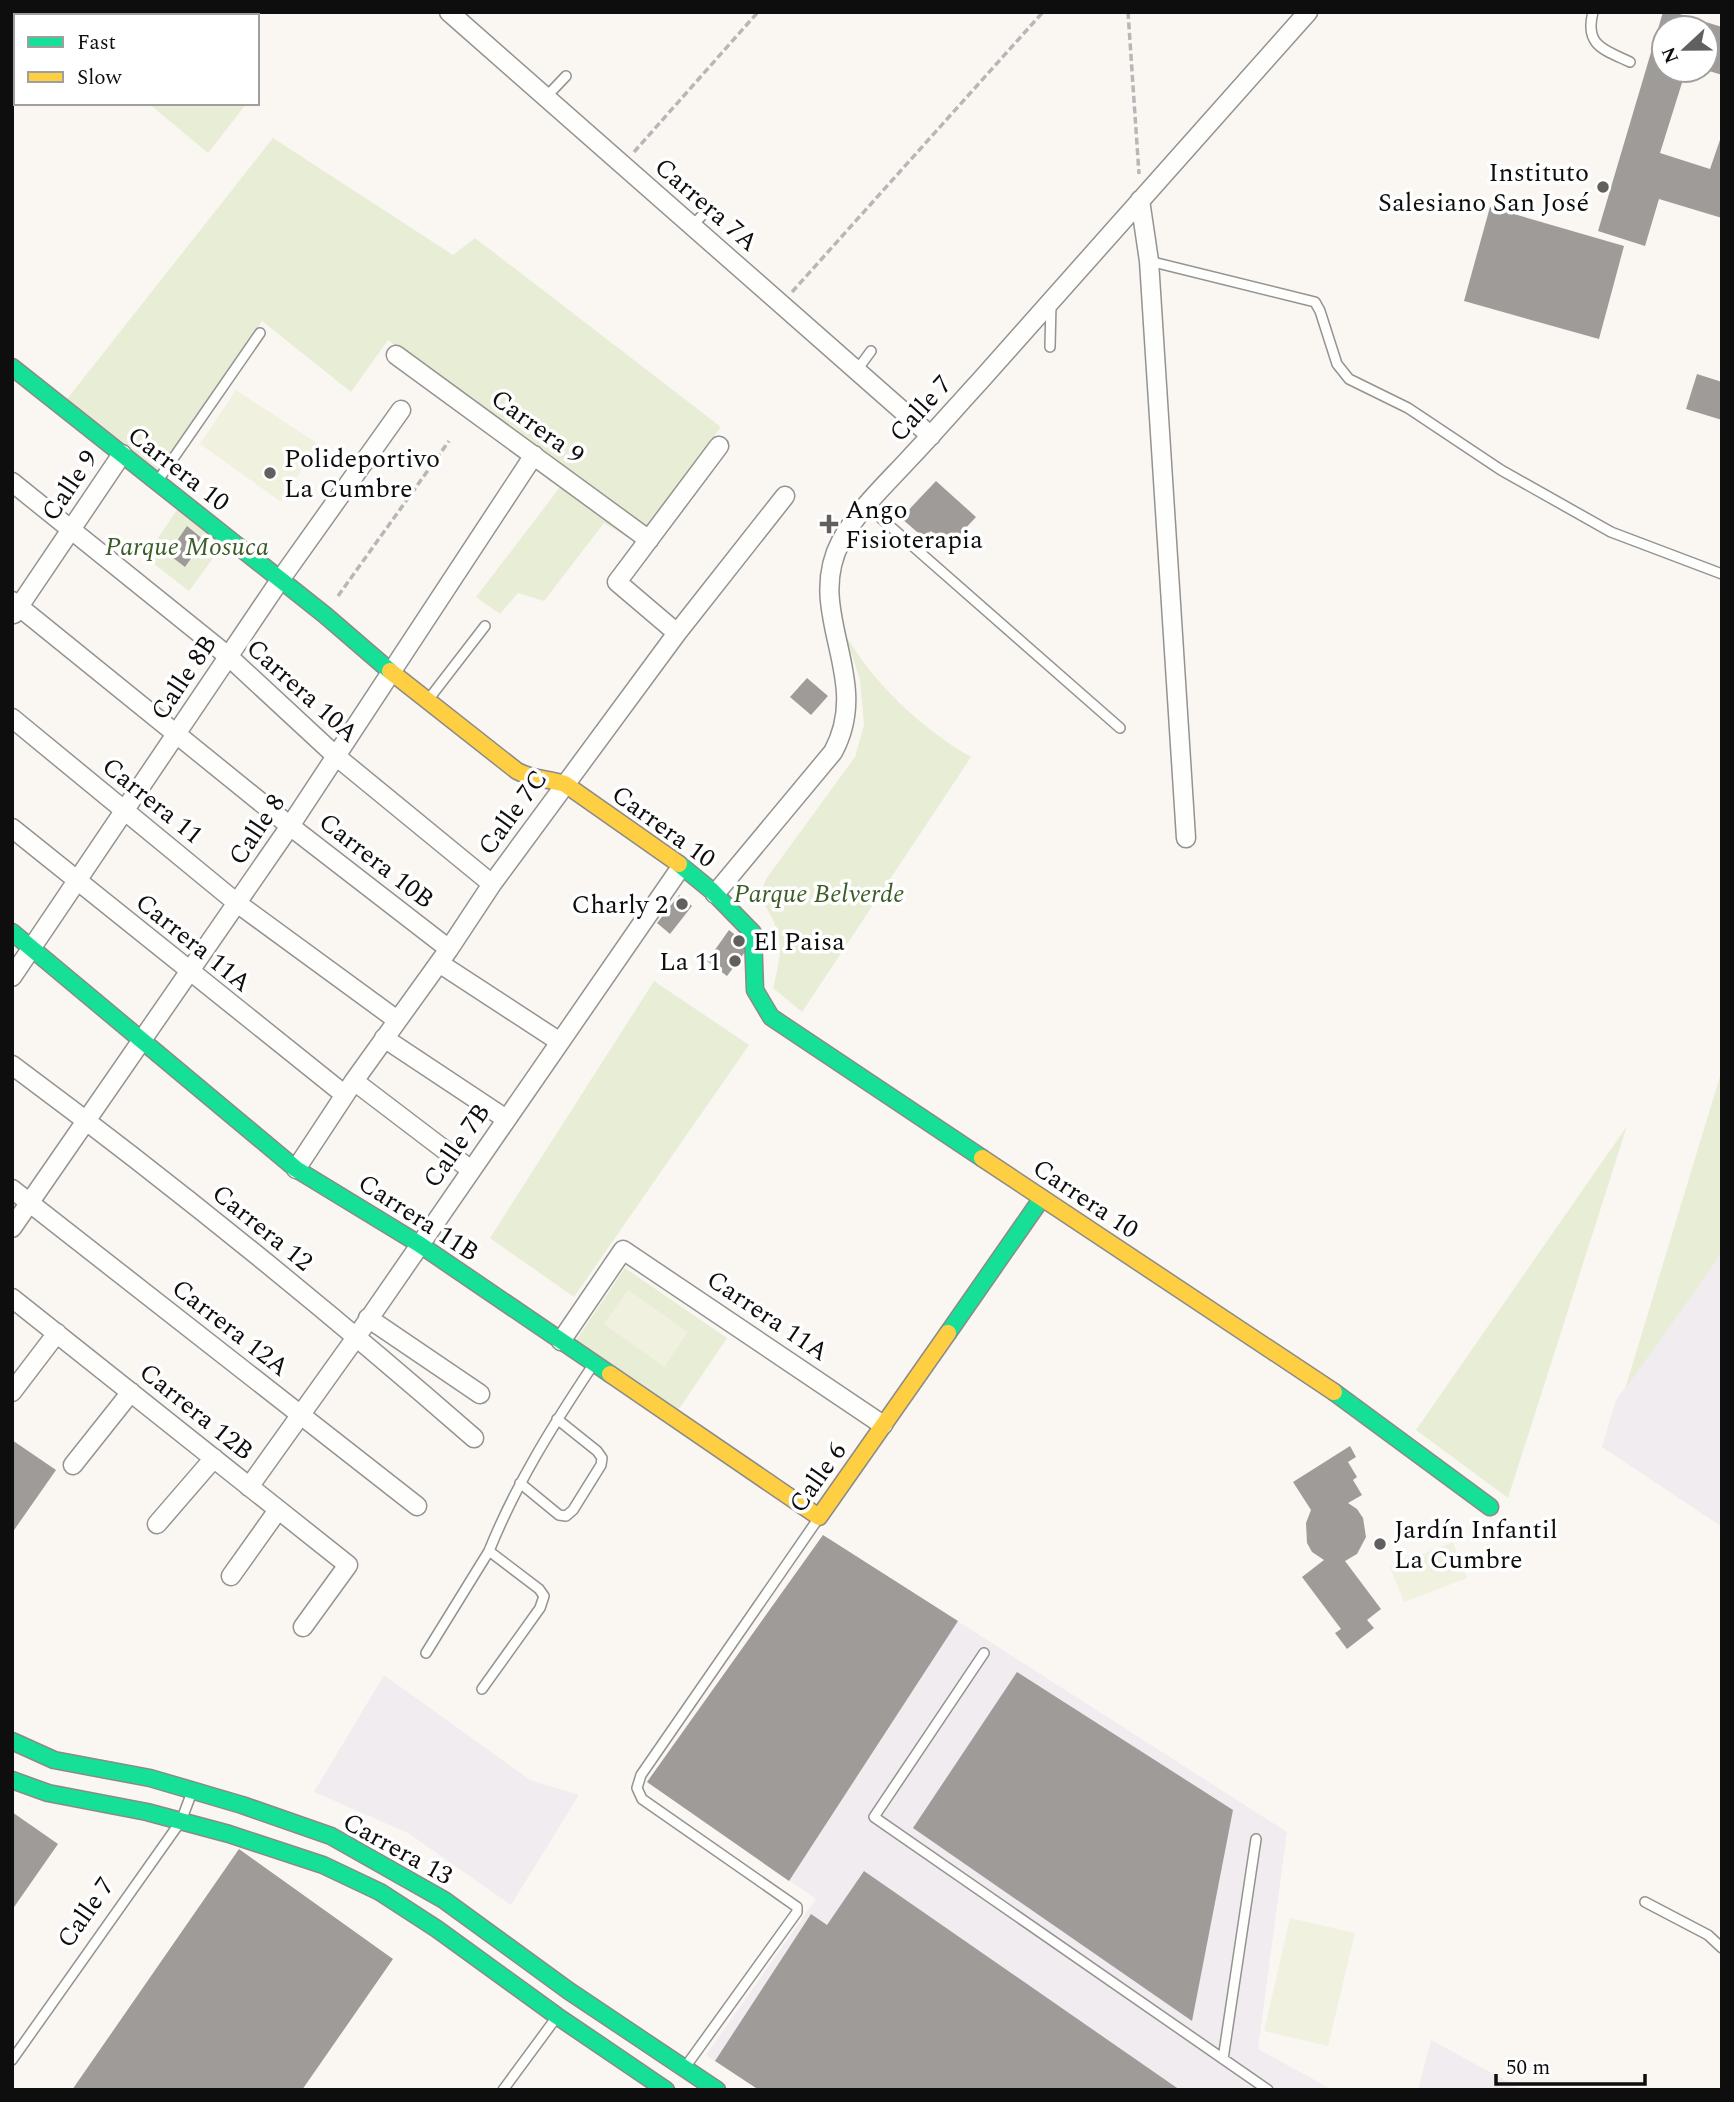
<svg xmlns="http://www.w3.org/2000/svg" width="1734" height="2102" font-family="Spectral,serif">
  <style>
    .industrial { fill: #f1ecef }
    .green { fill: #e8edd5 }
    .pitch { fill: #f0f1df }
    .building { fill: #9e9b98 }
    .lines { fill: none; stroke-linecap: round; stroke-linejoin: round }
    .lane-casing { stroke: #949391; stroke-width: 12 }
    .street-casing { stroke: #949391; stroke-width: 21 }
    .fast-casing { stroke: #8b8a88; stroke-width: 19 }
    .slow-casing { stroke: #8b8a88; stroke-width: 19 }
    .path { stroke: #b8b7b7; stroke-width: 3.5; stroke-dasharray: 7 3.5; stroke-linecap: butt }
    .lane { stroke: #fefefd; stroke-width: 9 }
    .street { stroke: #fefefd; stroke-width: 18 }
    .fast { stroke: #16e098; stroke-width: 16 }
    .slow { stroke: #ffcf43; stroke-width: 16 }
    .poi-dot { fill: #61605e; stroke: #fff; stroke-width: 2.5 }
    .labels { text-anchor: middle; stroke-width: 7; stroke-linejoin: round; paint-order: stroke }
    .poi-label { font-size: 26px; fill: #0e0e0e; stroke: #fff; text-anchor: start }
    .street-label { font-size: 26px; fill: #0e0e0e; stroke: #fff }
    .park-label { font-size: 26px; font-style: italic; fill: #3c5d26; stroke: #fff }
  </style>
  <rect width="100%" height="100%" fill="#faf7f3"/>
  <path class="industrial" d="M 1722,1253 L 1722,1527 L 1602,1447 L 1616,1400 Z
    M 823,1535 L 1287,1832 L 1258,2049 L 1333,2090 L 759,2090 L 706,2055 L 816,1899 L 647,1782 Z
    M 384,1675 L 530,1780 L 579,1795 L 511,1905 L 408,1833 L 314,1792 Z
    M 1431,2040 L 1523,2090 L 1418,2090 Z"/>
  <path class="green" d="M 148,103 L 247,103 L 208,153 Z
    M 273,138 L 453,255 L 475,238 L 721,427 L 635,542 L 604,523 L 544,601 L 518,593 L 500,614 L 476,597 L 570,474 L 388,340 L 351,392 L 262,321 L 162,473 L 67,399 Z
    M 183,501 L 228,538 L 189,591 L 145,557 Z
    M 845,634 C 873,683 922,729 971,757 L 802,1012 L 773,988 C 784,944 784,937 760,897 L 766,879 L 855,757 L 864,725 L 860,680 Z
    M 654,981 L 749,1045 L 574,1297 L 490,1238 Z
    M 1721,1073 L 1722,1253 L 1625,1389 Z
    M 1627,1126 L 1508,1498 L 1416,1430 Z
    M 625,1268 L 727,1338 L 677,1412 L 575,1342 Z"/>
  <path class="pitch" d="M 236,390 L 318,444 L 281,502 L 200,444 Z
    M 628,1290 L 688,1332 L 664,1367 L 604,1324 Z
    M 1453,1542 L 1467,1578 L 1404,1602 L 1390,1567 Z
    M 1290,1918 L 1355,1933 L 1328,2046 L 1264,2031 Z"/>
  <path class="building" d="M 1663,12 L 1673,12 L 1722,27 L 1722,75 L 1706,70 L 1706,28 L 1664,28 L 1664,70 L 1686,70 L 1660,153 L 1710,169 L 1722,134 L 1722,218 L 1659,199 L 1645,246 L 1598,231 Z
    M 1490,207 L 1624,246 L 1599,339 L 1464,301 Z
    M 1697,374 L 1722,382 L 1722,420 L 1686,409 Z
    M 936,481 L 976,517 L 948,547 L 931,531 L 924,538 L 901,518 Z
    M 187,526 L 204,540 L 185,567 L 168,554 Z
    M 807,678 L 828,696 L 811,715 L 790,697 Z
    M 679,895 L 692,906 L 670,934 L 657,923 Z
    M 729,930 L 743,941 L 745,952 L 727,976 L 707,961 Z
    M 12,1440 L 56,1470 L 12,1533 Z
    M 1350,1446 L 1356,1457 L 1348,1462 L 1357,1477 L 1353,1480 L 1362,1495 L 1348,1503 L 1357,1509 L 1363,1518 L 1366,1537 L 1357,1554 L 1345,1561 L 1381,1609 L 1367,1620 L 1374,1628 L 1347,1649 L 1335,1633 L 1341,1629 L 1302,1577 L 1324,1560 L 1312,1552 L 1307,1543 L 1306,1523 L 1311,1510 L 1293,1482 Z
    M 823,1535 L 958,1621 L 789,1881 L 647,1782 Z
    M 1017,1672 L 1233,1810 L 1192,2021 L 913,1828 Z
    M 12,1812 L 58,1844 L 12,1910 Z
    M 239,1849 L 393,1959 L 302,2090 L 72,2090 Z
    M 864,1871 L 1180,2090 L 759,2090 L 715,2061 L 811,1914 L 827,1925 Z"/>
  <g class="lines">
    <g class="lane-casing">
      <path id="lane" d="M 1593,12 C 1584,46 1605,50 1630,62
        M 546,97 L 566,76
        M 692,226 L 710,207
        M 1149,261 L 1315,302 L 1320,311 L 1337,364 L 1349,379 L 1408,408 L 1501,470 L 1611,532 L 1722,574
        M 1050,347 L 1051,303
        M 857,370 L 871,351
        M 159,479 L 260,333
        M 866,505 L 1120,728
        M 428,700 L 485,626
        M 520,1483 L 559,1515 L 566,1516 L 573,1510 L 601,1465 L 602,1458 L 597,1451 L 557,1419
        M 426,1653 L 489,1551
        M 984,1653 L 874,1817 L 1268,2090
        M 482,1689 L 540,1608 L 544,1596 L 539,1589 L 489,1551 C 516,1484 553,1425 593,1365
        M 1645,1902 L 1708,1935 L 1722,1948
        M 1223,2059 L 1256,1839
        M 12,2060 L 181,1821 L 192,1792
        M 686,2066 L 797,1912 L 797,1907 L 642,1799 L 637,1788 L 641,1775 L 818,1519
        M 503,2090 L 556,2018"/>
    </g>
    <g class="street-casing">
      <path id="street" d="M 449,12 L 931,436
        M 1140,200 L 1149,261 L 1186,838
        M 396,355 L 649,540
        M 12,482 L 228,656 L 337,757 L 492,884
        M 12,601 L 290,826 L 449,949
        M 14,614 L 122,454
        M 677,633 L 617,582 L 719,446
        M 12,718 L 237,903 L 397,1020
        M 12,828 L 345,1095
        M 715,894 L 833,752 C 874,677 803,613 841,541 C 858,510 885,485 909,459 C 933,434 956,407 980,381 C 1089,258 1199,135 1308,12
        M 439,963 L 560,1042
        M 12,977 L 280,580 L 401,410
        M 384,1038 L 506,1119
        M 12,1065 C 171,1183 325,1308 474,1438
        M 354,1081 L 471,1170
        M 296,1169 L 354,1081 L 449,949 L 492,884 L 677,633 L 785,496
        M 12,1189 L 417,1506
        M 12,1228 L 290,826 L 534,455
        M 12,1298 L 348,1565 L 303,1627
        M 368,1318 L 480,1394
        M 561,1341 L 623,1250 L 883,1425
        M 12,1392 L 57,1333
        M 73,1465 L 131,1392
        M 249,1487 L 357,1336 L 681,867
        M 157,1524 L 214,1458
        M 231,1576 L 278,1510"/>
    </g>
    <g class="fast-casing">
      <path id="fast" d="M 12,367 L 325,615 L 390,671
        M 679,864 L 712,891 L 753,933 L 755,990 L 771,1017 L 982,1158
        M 12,932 L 296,1169 L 419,1244 L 610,1374
        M 948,1333 L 1042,1198
        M 1334,1392 L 1490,1507
        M 12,1741 L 54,1760 L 150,1778 L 242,1805 L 331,1836 L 444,1900 L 569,1991 L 717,2090
        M 12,1780 L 48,1793 L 147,1812 L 229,1834 L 323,1865 L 380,1892 L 437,1929 L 557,2016 L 666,2090"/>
    </g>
    <g class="slow-casing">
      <path id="slow" d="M 390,671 L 517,771 C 534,780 547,778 565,784 L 679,864
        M 982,1158 L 1334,1392
        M 610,1374 L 819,1517 L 948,1333"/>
    </g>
    <path class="path" d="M 1128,12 L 1139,174
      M 634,152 L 758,12
      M 792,292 L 1043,12
      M 338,596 L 449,441"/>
    <use href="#lane" class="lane"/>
    <use href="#street" class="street"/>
    <use href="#fast" class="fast"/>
    <use href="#slow" class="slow"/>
  </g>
  <g class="poi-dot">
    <circle cx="1603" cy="187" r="7"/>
    <circle cx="270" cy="473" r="7"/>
    <path d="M825.5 513.5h7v7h7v7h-7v7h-7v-7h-7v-7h7z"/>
    <circle cx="682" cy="904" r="7"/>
    <circle cx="739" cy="941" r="7"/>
    <circle cx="735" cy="961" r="7"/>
    <circle cx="1380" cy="1544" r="7"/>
  </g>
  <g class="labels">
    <g class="poi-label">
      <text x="1589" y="181" text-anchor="end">Instituto<tspan x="1589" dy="30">Salesiano San José</tspan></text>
      <text x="284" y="467">Polideportivo<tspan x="284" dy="30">La Cumbre</tspan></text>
      <text x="845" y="518">Ango<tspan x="845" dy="30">Fisioterapia</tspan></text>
      <text x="668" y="913" text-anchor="end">Charly 2</text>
      <text x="753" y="950">El Paisa</text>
      <text x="721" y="970" text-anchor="end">La 11</text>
      <text x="1394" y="1538">Jardín Infantil<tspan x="1394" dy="30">La Cumbre</tspan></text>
    </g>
    <g class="street-label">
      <text transform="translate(707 204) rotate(41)" y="9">Carrera 7A</text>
      <text transform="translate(920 408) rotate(-48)" y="9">Calle 7</text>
      <text transform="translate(538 426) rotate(36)" y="9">Carrera 9</text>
      <text transform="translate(179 468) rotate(38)" y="9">Carrera 10</text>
      <text transform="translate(69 485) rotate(-56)" y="9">Calle 9</text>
      <text transform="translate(183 677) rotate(-56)" y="9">Calle 8B</text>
      <text transform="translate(303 690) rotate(42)" y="9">Carrera 10A</text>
      <text transform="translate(153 800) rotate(39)" y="9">Carrera 11</text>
      <text transform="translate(512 812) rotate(-54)" y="9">Calle 7C</text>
      <text transform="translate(664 826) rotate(36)" y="9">Carrera 10</text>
      <text transform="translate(256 829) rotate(-56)" y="9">Calle 8</text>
      <text transform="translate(377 860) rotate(38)" y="9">Carrera 10B</text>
      <text transform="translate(194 942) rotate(39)" y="9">Carrera 11A</text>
      <text transform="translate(456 1145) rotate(-55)" y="9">Calle 7B</text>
      <text transform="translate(1086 1198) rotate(34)" y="9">Carrera 10</text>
      <text transform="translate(419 1217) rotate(33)" y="9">Carrera 11B</text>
      <text transform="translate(263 1227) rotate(39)" y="9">Carrera 12</text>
      <text transform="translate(768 1315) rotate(34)" y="9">Carrera 11A</text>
      <text transform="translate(231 1327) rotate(38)" y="9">Carrera 12A</text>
      <text transform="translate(197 1411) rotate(39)" y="9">Carrera 12B</text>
      <text transform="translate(817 1477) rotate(-55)" y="9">Calle 6</text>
      <text transform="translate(398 1848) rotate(29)" y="9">Carrera 13</text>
      <text transform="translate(85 1912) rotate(-55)" y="9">Calle 7</text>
    </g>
    <g class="park-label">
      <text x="187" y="555">Parque Mosuca</text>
      <text x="819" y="902">Parque Belverde</text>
    </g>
  </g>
  <rect width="1734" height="2102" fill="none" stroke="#0e0e0e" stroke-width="28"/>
  <rect x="14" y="14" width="245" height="91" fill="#ffffff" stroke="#9f9f9f" stroke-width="2"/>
  <rect x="28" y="37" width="35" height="10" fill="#16e098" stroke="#9f9f9f" stroke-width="2"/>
  <text x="77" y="49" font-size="21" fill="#0e0e0e">Fast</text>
  <rect x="28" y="72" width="35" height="10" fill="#ffcf43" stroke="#9f9f9f" stroke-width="2"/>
  <text x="77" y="84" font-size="21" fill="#0e0e0e">Slow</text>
  <g transform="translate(1685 49) rotate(248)"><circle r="33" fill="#ffffff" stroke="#9f9f9f" stroke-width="2"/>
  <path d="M0-5L12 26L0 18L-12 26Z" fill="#61605e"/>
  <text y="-10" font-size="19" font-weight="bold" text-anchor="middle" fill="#0e0e0e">N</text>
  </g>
  <path d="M1496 2074v10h149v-10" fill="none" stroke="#0e0e0e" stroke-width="3.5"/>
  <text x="1506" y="2074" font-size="21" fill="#0e0e0e" stroke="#ffffff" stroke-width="5" paint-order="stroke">50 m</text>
</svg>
